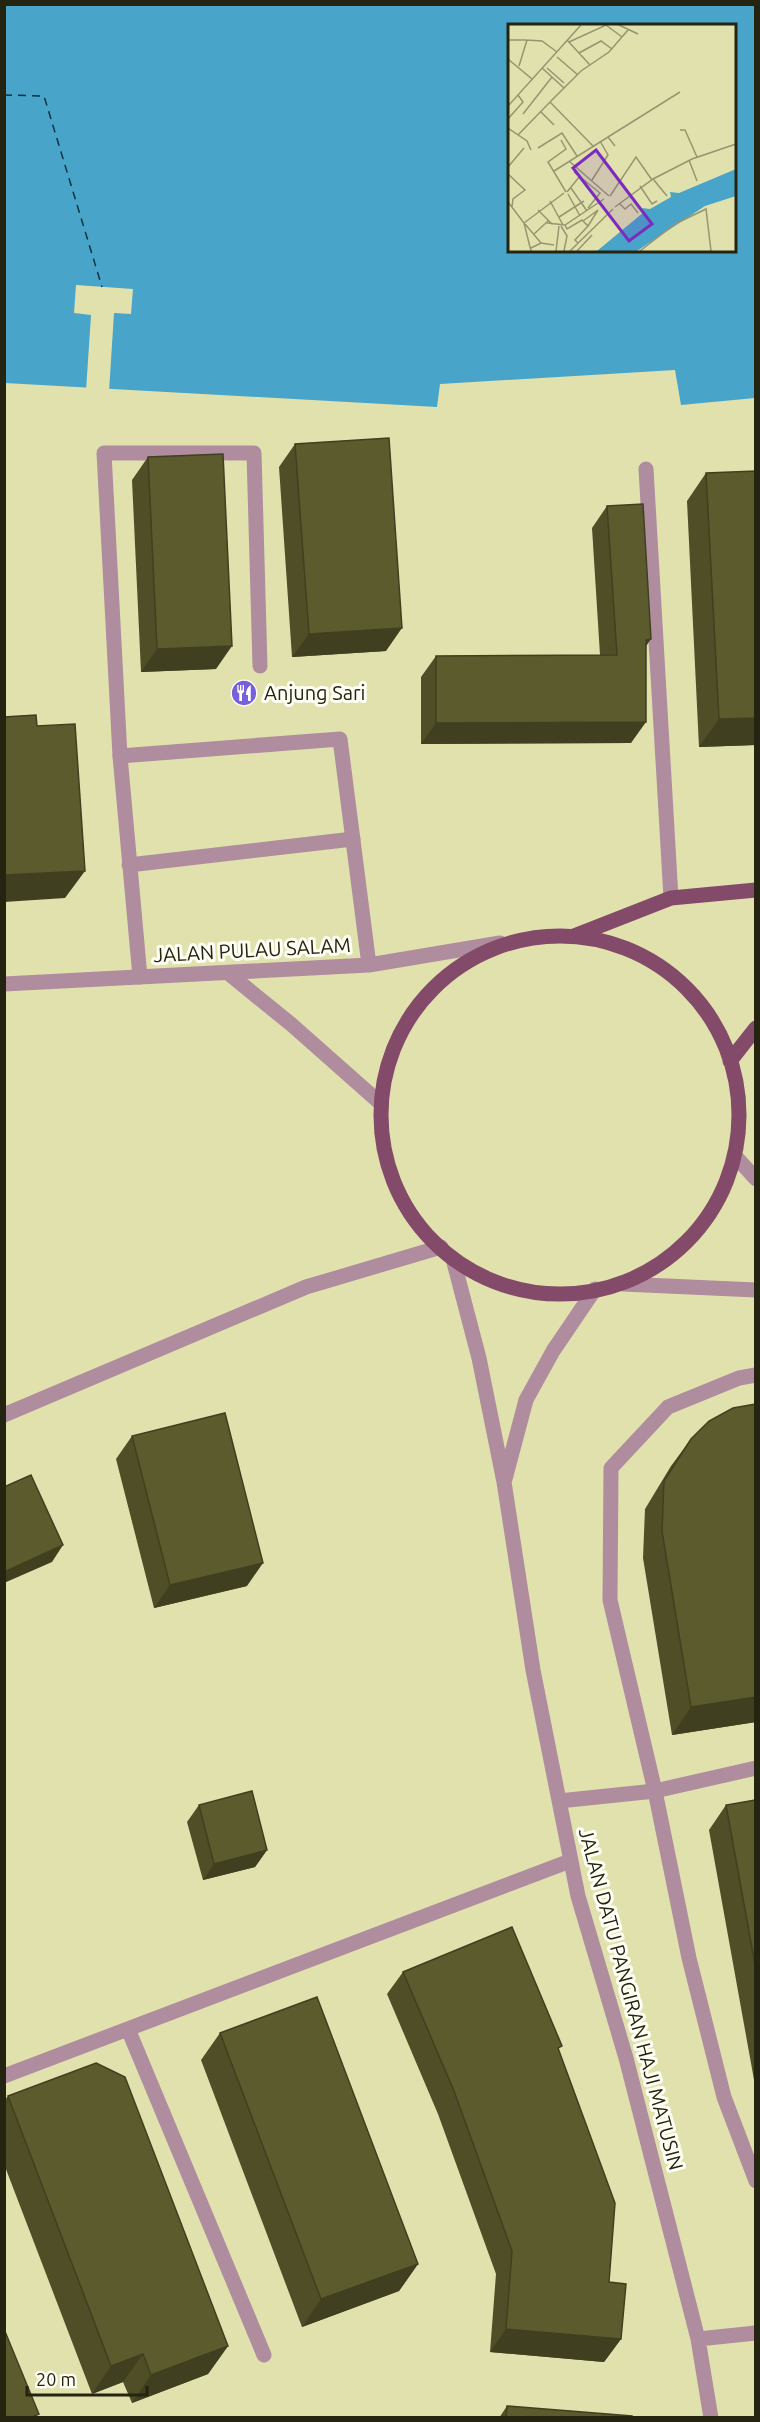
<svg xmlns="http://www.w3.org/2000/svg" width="760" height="2422" font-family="Ubuntu,sans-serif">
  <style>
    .water { fill: #48a4c9; fill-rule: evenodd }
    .pier { fill: #e1e1ae }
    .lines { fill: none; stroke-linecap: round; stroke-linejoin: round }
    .ferry { stroke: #083343; stroke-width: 1.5; stroke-dasharray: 8 6; stroke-linecap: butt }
    .lane { stroke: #af8d9e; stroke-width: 15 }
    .street { stroke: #af8d9e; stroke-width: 15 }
    .primary { stroke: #834a69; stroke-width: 15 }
    .wall { fill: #4f4e27 }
    .shaded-wall { fill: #404020 }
    .building { fill: #5c5b2d; stroke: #404020; stroke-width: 1.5 }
    .labels { text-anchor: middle; stroke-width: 6; stroke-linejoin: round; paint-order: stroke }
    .poi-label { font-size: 20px; fill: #252411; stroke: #fffff5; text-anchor: start }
    .street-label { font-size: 20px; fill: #252411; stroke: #fffff5 }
    .inset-river { fill: none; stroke: #48a4c9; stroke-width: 3 }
    .inset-road { fill: none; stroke: #96956f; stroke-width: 1.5 }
    .view { fill: #7b2cbf; fill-opacity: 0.15; stroke: #7b2cbf; stroke-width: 3 }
    .inset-edge { fill: none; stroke: #252411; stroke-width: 3 }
  </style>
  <rect width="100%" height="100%" fill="#e1e1ae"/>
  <path class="water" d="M 4,5 L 755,5 L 755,398 L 681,405 L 675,370 L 440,384 L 437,407 L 5,383 ZM 510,26 L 734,26 L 734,250 L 510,250 Z"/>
  <path class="pier" d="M 76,285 L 133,289 L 131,314 L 114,313 L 109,392 L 86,391 L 91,315 L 74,313 Z"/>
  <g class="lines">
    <path class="ferry" d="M 4,95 L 44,96 L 102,287"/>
    <path class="lane" d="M 120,756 L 140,977
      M 129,865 L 353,839"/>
    <path class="street" d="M 646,469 L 671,898
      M 260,666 L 254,453 L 104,453 L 120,756 L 340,739 L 369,965
      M 228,973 L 292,1025 L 379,1102
      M 4,984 L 369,965 L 500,943
      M 736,1157 L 756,1179
      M 453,1259 L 479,1358 L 504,1482 L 533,1670 L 578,1896 L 626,2058 L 698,2339 L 711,2418
      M 623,1284 L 756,1290
      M 756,1375 L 739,1378 L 668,1407 L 611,1468 L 610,1600 L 655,1791 L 689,1958 L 724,2097 L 756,2181
      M 4,1415 L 306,1287 L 441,1247
      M 505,1479 L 526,1400 L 553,1351 L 595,1289
      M 559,1801 L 655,1791 L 756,1768
      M 128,2029 L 264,2355
      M 4,2076 L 570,1861
      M 698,2339 L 756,2333"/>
    <path class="primary" d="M 574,936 L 671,898 L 756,890
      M381 1115a179 179 0 1 1 358 0a179 179 0 1 1-358 0Z
      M 730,1061 L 756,1028"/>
  </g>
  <path class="wall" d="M 295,444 L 386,651 L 292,657 L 279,467 Z
    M 148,457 L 216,669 L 141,672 L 132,480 Z
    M 756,471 L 756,745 L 699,747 L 687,501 L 706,473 Z
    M 607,506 L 646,647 L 631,743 L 421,744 L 421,677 L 436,656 L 600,655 L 592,528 Z
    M 756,1404 L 756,1722 L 672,1735 L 643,1558 L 645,1509 L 671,1466 L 691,1439 Z
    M 132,1436 L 247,1586 L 154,1608 L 116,1459 Z
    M 756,1800 L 756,2091 L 709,1830 L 726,1805 Z
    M 199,1805 L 267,1850 L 255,1867 L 203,1880 L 187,1822 Z
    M 403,1972 L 559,2051 L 621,2339 L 604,2362 L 490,2352 L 496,2274 L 438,2114 L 387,1994 Z
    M 220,2033 L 418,2264 L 399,2291 L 302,2327 L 201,2060 Z
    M 8,2096 L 228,2346 L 208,2374 L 132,2403 L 123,2382 L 92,2394 L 4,2164 L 4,2101 Z
    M 507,2406 L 632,2418 L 499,2418 Z"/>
  <path class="shaded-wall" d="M 402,628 L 386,651 L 292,657 L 309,634 Z
    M 651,639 L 636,661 L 646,640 Z
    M 232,646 L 216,669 L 141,672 L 157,649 Z
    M 756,718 L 756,745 L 699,747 L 719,719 Z
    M 646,722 L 631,743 L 421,744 L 436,723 Z
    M 85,871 L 65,898 L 4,902 L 4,875 Z
    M 63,1545 L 52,1562 L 4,1583 L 4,1572 Z
    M 263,1563 L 247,1586 L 154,1608 L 170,1585 Z
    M 756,1697 L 756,1722 L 672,1735 L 691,1707 Z
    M 267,1850 L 255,1867 L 203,1880 L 214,1864 Z
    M 418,2264 L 399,2291 L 302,2327 L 321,2299 Z
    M 506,2329 L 621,2339 L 604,2362 L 490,2352 Z
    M 228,2346 L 208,2374 L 132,2403 L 151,2375 Z
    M 143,2354 L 123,2382 L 92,2394 L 111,2366 Z"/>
  <path class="building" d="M 389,438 L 402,628 L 309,634 L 295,444 Z
    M 223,454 L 232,646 L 157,649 L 148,457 Z
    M 756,471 L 756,718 L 719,719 L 706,473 Z
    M 643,504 L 651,639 L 646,640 L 646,722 L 436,723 L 436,656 L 617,655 L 607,506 Z
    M 36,715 L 37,726 L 75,724 L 85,871 L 4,875 L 4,717 Z
    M 756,1404 L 756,1697 L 691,1707 L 662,1531 L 664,1481 L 691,1439 L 709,1421 L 733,1408 Z
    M 225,1413 L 263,1563 L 170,1585 L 132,1436 Z
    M 31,1475 L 63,1545 L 4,1572 L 4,1487 Z
    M 252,1791 L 267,1850 L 214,1864 L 199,1805 Z
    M 756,1800 L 756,1970 L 726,1805 Z
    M 512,1927 L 562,2046 L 558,2048 L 615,2203 L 609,2282 L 626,2284 L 621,2339 L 506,2329 L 512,2251 L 454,2091 L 403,1972 Z
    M 317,1997 L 418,2264 L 321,2299 L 220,2033 Z
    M 96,2063 L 125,2077 L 228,2346 L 151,2375 L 143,2354 L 111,2366 L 8,2096 Z
    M 4,2329 L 39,2414 L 30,2418 L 4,2418 Z
    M 507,2406 L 632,2416 L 632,2418 L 506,2418 Z"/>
  <defs>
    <g id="restaurant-disc" transform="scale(1.35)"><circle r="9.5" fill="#7661db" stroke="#fffff5"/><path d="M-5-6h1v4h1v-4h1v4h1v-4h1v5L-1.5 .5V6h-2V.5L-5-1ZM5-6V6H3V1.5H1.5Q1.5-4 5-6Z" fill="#fff"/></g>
  </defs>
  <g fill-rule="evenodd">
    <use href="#restaurant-disc" x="244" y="693"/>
  </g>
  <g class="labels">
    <g class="poi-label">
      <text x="264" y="700">Anjung Sari</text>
    </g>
    <g class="street-label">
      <text transform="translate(252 950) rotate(-3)" y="7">JALAN PULAU SALAM</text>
      <text transform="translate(631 1999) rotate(75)" y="7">JALAN DATU PANGIRAN HAJI MATUSIN</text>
    </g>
  </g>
  <g transform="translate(508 24)">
    <rect width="228" height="228" fill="#e1e1ae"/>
    <path d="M 228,145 L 228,172 L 197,182 L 129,227 L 89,227 L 136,188 L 134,184 L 142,185 L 163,173 L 162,168 L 171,169 Z" fill="#48a4c9"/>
    <path class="inset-river" d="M 134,194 L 140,198 L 168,177 L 228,158"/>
    <path class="inset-road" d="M 111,1 L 130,10M 0,16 L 19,16M 59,16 L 82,41M 61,18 L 98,1 L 114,13M 71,29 L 93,17 L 104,25M 49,33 L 70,51M 0,35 L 24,55M 11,42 L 19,16 L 34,17 L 49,28M 34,44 L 56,64M 39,44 L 56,59M 42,78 L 73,47 L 101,28 L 120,6M 0,82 L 73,1M 33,88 L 46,101M 15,90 L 44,53M 0,95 L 15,78 L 10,71M 0,104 L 19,117 L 23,126M 172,106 L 177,106 L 189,133M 10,111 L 42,78 L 85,122M 100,113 L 172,68M 53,116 L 58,125 L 40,138 L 58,168M 30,124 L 54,109 L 69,132M 181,136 L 189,157M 61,137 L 101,172M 0,143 L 16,124M 46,147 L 100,113 L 107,122M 66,148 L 92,169 L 80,184M 0,150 L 17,166 L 5,175 L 4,183M 145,155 L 159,172M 84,156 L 100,131 L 92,117M 132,162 L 144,180 L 149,177M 63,164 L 79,187M 59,168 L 72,152M 60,170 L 72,192M 102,172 L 128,133 L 144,156M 42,177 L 55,201M 0,178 L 16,199 L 23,227M 111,179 L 117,185 L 123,180 L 130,189M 107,183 L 145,155 L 184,135 L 228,120M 30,186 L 44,200M 51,193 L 76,177M 75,197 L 90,186 L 80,202M 16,199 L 56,169M 39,199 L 57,201 L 96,175M 17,200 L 33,219M 57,201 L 59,205 L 74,196 L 80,202 L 67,216 L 70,219M 53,202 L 59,212 L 56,227M 26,210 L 40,197M 23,224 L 33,219 L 46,221M 48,227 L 51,202M 62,227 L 105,185M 69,227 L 84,211M 132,227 L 167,200 L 198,185 L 203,227"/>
    <path class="view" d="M 88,126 L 144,200 L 121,217 L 65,144 Z"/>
    <rect width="228" height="228" class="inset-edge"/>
  </g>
  <rect width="760" height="2422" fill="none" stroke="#252411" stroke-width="12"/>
  <path d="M27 2386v9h120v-9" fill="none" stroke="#252411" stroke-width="3"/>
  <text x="36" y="2386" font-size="18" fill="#252411" stroke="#fffff5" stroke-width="4.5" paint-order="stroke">20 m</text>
</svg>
